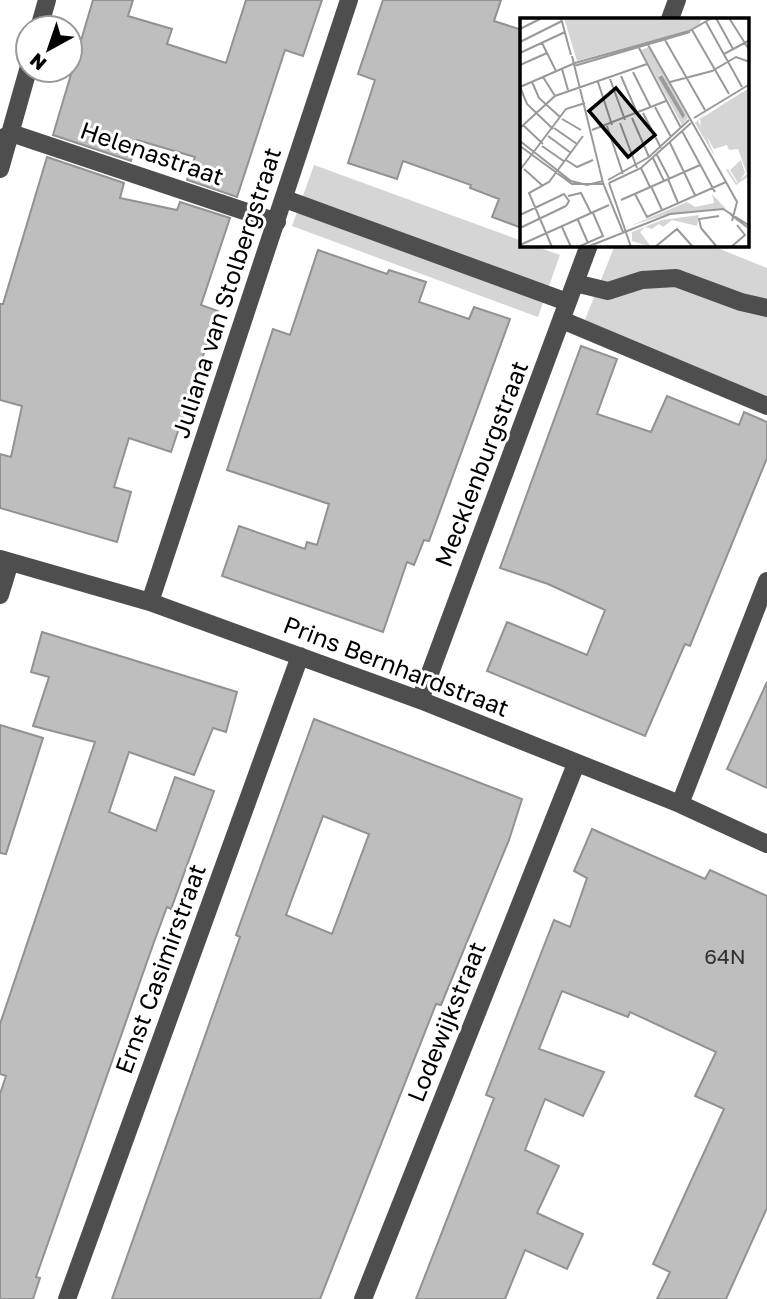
<svg xmlns="http://www.w3.org/2000/svg" width="767" height="1299" font-family="'Golos Text',sans-serif">
  <style>
    .green { fill: #d5d5d5 }
    .building { fill: #bebebe; stroke: #929292; stroke-width: 2; fill-rule: evenodd }
    .lines { fill: none; stroke-linecap: round; stroke-linejoin: round }
    .minor { stroke: #4e4e4e; stroke-width: 18 }
    .labels { text-anchor: middle; stroke-width: 6; stroke-linejoin: round; paint-order: stroke }
    .number-label { font-size: 21px; fill: #303030 }
    .street-label { font-size: 24px; fill: #000; stroke: #fff }
    .inset-road { fill: none; stroke: #999; stroke-width: 2 }
    .view { fill: #000; fill-opacity: 0.15; stroke: #000; stroke-width: 3.5 }
    .inset-edge { fill: none; stroke: #000; stroke-width: 3.5 }
  </style>
  <rect width="100%" height="100%" fill="#fff"/>
  <path class="green" d="M 314,165 L 522,241 L 522,245 L 532,245 L 560,255 L 538,317 L 292,226 Z
    M 615,245 L 710,245 L 767,268 L 767,397 L 584,322 Z"/>
  <path class="building" d="M 93,0 L 133,0 L 128,16 L 172,29 L 167,44 L 226,63 L 246,0 L 322,0 L 303,56 L 285,50 L 237,197 L 187,180 L 195,157 L 137,140 L 131,161 L 53,135 Z
    M 383,0 L 501,0 L 494,21 L 522,30 L 522,228 L 492,217 L 499,199 L 470,188 L 471,185 L 403,161 L 397,179 L 348,163 L 375,80 L 358,74 Z
    M 47,157 L 124,183 L 120,198 L 177,210 L 180,202 L 230,218 L 201,305 L 218,311 L 171,452 L 129,438 L 114,487 L 131,492 L 117,542 L 0,508 L 0,454 L 11,457 L 22,406 L 0,400 L 0,304 L 3,304 Z
    M 318,250 L 387,274 L 389,270 L 426,282 L 419,302 L 469,319 L 474,307 L 510,319 L 429,541 L 424,540 L 414,565 L 407,562 L 383,632 L 222,576 L 239,526 L 305,549 L 307,542 L 317,545 L 329,504 L 227,470 L 273,329 L 290,335 Z
    M 581,346 L 617,359 L 597,414 L 651,432 L 667,396 L 739,425 L 744,412 L 767,422 L 767,458 L 690,646 L 685,644 L 645,736 L 487,671 L 507,622 L 587,655 L 605,610 L 548,584 L 500,568 Z
    M 42,632 L 237,692 L 226,732 L 213,728 L 194,775 L 129,752 L 109,812 L 156,831 L 175,777 L 214,791 L 171,909 L 167,907 L 154,942 L 36,1277 L 40,1278 L 33,1299 L 0,1299 L 0,1094 L 6,1076 L 0,1074 L 0,1024 L 95,742 L 33,726 L 49,677 L 31,672 Z
    M 767,682 L 767,788 L 727,769 Z
    M 314,719 L 522,799 L 509,840 L 441,1005 L 436,1004 L 320,1299 L 112,1299 L 240,937 L 236,935 ZM 323,816 L 369,834 L 332,934 L 286,915 Z
    M 0,725 L 43,738 L 6,854 L 0,853 Z
    M 592,829 L 705,879 L 710,870 L 767,896 L 767,1208 L 726,1299 L 657,1299 L 670,1272 L 653,1264 L 724,1109 L 695,1096 L 716,1052 L 630,1012 L 628,1017 L 562,991 L 539,1049 L 604,1072 L 583,1116 L 545,1099 L 525,1150 L 559,1166 L 537,1213 L 583,1234 L 567,1269 L 525,1250 L 505,1299 L 416,1299 L 494,1098 L 486,1095 L 554,920 L 570,927 L 587,878 L 574,871 Z"/>
  <g class="lines">
    <path class="minor" d="M 670,19 L 677,0
      M 39,28 L 47,0
      M 0,140 L 11,133 L 277,222
      M 0,169 L 28,70
      M 285,199 L 567,302
      M 575,283 L 608,291 L 642,280 L 676,278 L 741,302 L 767,308
      M 562,320 L 767,406
      M 0,559 L 150,602 L 420,700 L 680,804 L 767,844
      M 0,595 L 10,562
      M 150,602 L 349,0
      M 420,700 L 589,245
      M 680,804 L 767,581
      M 67,1299 L 300,656
      M 363,1299 L 576,764"/>
  </g>
  <g class="labels">
    <g class="number-label">
      <text x="725" y="964">64N</text>
    </g>
    <g class="street-label">
      <text transform="translate(152 154) rotate(19)" y="8">Helenastraat</text>
      <text transform="translate(227 293) rotate(-72)" y="8">Juliana van Stolbergstraat</text>
      <text transform="translate(482 464) rotate(-69)" y="8">Mecklenburgstraat</text>
      <text transform="translate(396 667) rotate(21)" y="8">Prins Bernhardstraat</text>
      <text transform="translate(161 969) rotate(-70)" y="8">Ernst Casimirstraat</text>
      <text transform="translate(447 1022) rotate(-68)" y="8">Lodewijkstraat</text>
    </g>
  </g>
  <g transform="translate(520 18)">
    <rect width="229" height="229" fill="#fff"/>
    <path d="M 44,0 L 181,0 L 180,6 L 167,13 L 57,43 ZM 129,29 L 168,100 L 162,107 L 121,32 ZM 141,56 L 165,97 L 163,101 L 138,59 ZM 229,70 L 229,158 L 216,167 L 206,152 L 208,151 L 216,164 L 218,165 L 210,152 L 221,142 L 225,155 L 220,162 L 227,156 L 218,131 L 209,132 L 207,127 L 194,131 L 187,119 L 195,139 L 175,105 L 196,85 L 178,103 L 181,108 L 180,101 ZM 192,176 L 206,191 L 148,196 L 110,208 L 167,184 L 175,189 L 194,185 ZM 179,197 L 177,208 L 152,202 L 143,209 L 139,206 L 132,211 L 125,209 L 120,214 L 131,229 L 112,223 L 112,214 L 142,202 Z" fill="#d5d5d5" fill-rule="evenodd"/>
    <path d="M 142,57 L 165,97 L 163,101 L 138,59 Z" fill="#9c9c9c"/>
    <path class="inset-road" d="M 41,0 L 51,37M 196,0 L 213,31M 209,0 L 230,33M 186,4 L 222,69M 0,11 L 22,0M 172,12 L 209,76M 145,22 L 185,92M 0,24 L 42,3M 22,25 L 36,53M 127,25 L 206,164M 118,28 L 161,110M 0,35 L 45,14M 204,36 L 230,22M 52,38 L 83,165 L 103,214M 0,47 L 27,35M 54,48 L 170,14M 42,51 L 48,72M 113,54 L 131,90M 101,58 L 118,97M 23,59 L 35,78M 90,61 L 105,102M 12,64 L 19,80 L 40,99M 78,64 L 92,107M 150,64 L 192,53 L 216,39 L 230,44M 0,69 L 55,45 L 169,13 L 192,0M 0,69 L 7,86 L 33,111M 135,89 L 151,119M 123,95 L 141,130M 112,100 L 129,139M 174,100 L 230,66M 42,101 L 61,112M 100,105 L 117,150M 3,107 L 23,126M 87,108 L 103,156M 0,110 L 35,78 L 127,46M 34,110 L 57,126M 72,112 L 146,83M 162,113 L 195,174M 28,118 L 51,135M 0,123 L 51,163 L 67,167 L 83,163M 150,125 L 175,177M 0,128 L 52,166 L 84,166M 22,128 L 45,144M 137,137 L 149,160M 133,140 L 144,163M 46,142 L 57,149 L 73,142M 121,150 L 130,169M 4,151 L 23,168M 0,152 L 46,91 L 65,85M 148,161 L 158,185M 88,162 L 129,139 L 169,102M 206,164 L 217,184 L 212,203M 89,165 L 121,150 L 171,105M 89,165 L 111,229M 131,168 L 142,192M 115,176 L 127,199 L 206,164M 48,178 L 61,175 L 71,195M 101,182 L 180,147M 210,196 L 227,209M 0,197 L 44,176 L 49,183 L 46,188M 58,202 L 68,225M 42,209 L 51,229M 0,210 L 46,188M 0,227 L 89,187M 107,228 L 128,229M 32,229 L 9,175 L 29,164 L 63,118M 58,229 L 83,218 L 73,195M 67,229 L 150,196 L 203,191 L 230,208M 135,229 L 157,211 L 173,229M 197,229 L 181,210 L 179,201 L 199,198M 211,229 L 225,217 L 217,207"/>
    <path class="view" d="M 96,70 L 135,117 L 108,139 L 69,93 Z"/>
    <rect width="229" height="229" class="inset-edge"/>
  </g>
  <g transform="translate(49 49) rotate(220)"><circle r="33" fill="#ffffff" stroke="#999999" stroke-width="2"/>
  <path d="M0-5L12 26L0 18L-12 26Z" fill="#000000"/>
  <text y="-10" font-size="19" font-weight="bold" text-anchor="middle" fill="#000000">N</text>
  </g>
</svg>
